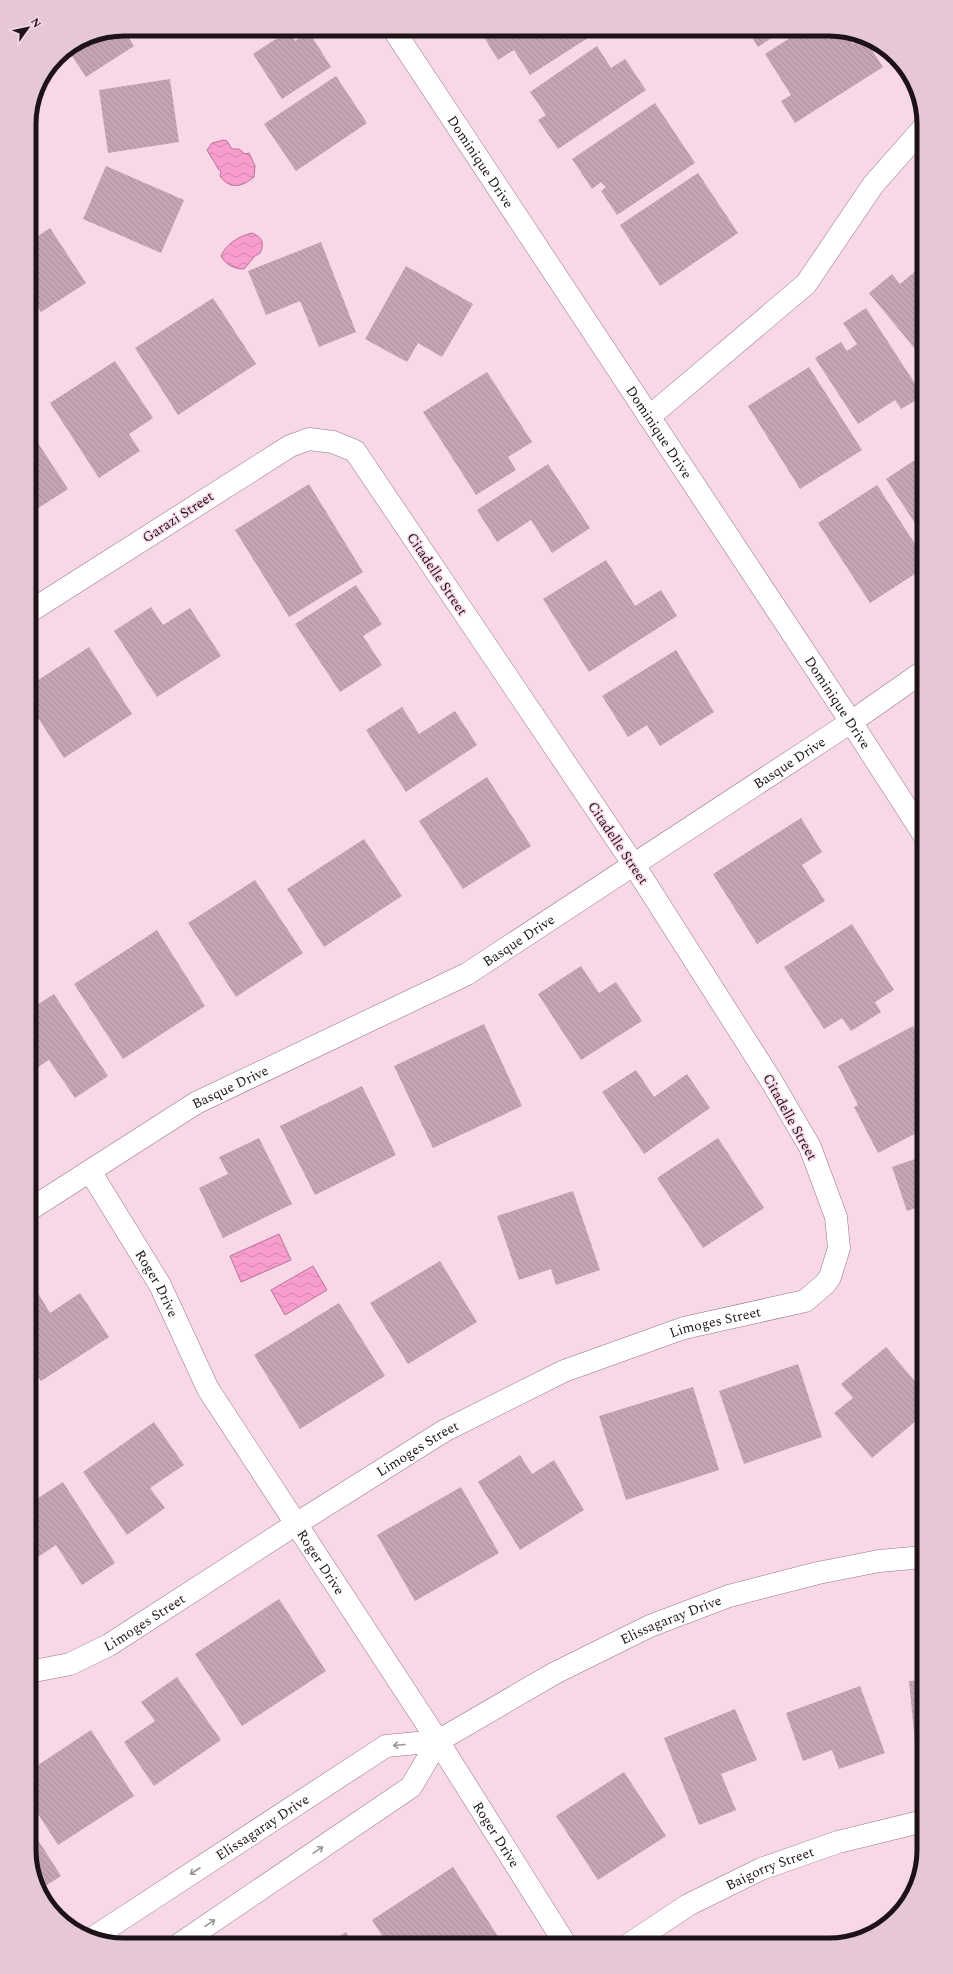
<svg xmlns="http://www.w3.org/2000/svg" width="953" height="1974" font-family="Spectral,serif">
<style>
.water{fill:url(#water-waves);stroke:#b67397}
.building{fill:url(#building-back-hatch)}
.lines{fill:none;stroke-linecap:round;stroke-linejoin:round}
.street-casing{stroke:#947685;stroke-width:23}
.street{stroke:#fff;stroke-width:22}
.oneway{stroke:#999497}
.labels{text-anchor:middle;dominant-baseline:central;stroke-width:3;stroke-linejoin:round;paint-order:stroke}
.street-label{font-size:14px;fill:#1d1217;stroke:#f8d7e7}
.rim{fill:none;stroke:#1d1217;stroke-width:5}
</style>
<defs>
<pattern id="water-waves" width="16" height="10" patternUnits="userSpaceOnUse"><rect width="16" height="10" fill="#f89dce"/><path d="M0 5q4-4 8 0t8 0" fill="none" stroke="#d486b0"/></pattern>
<pattern id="building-back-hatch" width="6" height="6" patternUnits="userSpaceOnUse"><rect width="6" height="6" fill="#c5a5b5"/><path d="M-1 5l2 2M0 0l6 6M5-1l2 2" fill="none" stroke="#a98d9b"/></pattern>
</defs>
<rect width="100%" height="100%" fill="#f8d7e7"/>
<path class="water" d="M 224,140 L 227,141 L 232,149 L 239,149 L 245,154 L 249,153 L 255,166 L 254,177 C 242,187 230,190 220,176 L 221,171 L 219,170 L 207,150 L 212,143 Z
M 252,233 C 262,237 265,243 260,253 L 255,256 L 244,269 C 234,269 226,265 221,256 C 226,244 239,236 252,233 Z
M 279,1234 L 291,1260 L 241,1282 L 230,1256 Z
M 313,1266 L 327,1290 L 285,1315 L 271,1290 Z"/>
<path class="building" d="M 123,29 L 134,46 L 86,77 L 68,50 L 88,36 Z
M 210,29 L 227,29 L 215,37 Z
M 479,29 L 602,29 L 530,75 L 514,50 L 498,60 Z
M 747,29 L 785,29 L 758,47 Z
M 804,29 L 835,29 L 846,33 L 853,44 L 861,39 L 866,41 L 883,67 L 795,123 L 781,101 L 791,95 L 765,54 Z
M 288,31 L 295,41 L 309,32 L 331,67 L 282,99 L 253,54 Z
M 597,46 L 611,68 L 625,59 L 646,90 L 558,149 L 538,120 L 546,115 L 530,92 Z
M 336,76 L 367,123 L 296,171 L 264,124 Z
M 170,79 L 179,142 L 108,153 L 99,90 Z
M 655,103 L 695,163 L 617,215 L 601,191 L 606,187 L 601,182 L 592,189 L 572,159 Z
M 106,166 L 184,200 L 161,253 L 83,219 Z
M 698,173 L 738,233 L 660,286 L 620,225 Z
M 50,228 L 86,283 L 41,312 L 29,294 L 29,242 Z
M 321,242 L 356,332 L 319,347 L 300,301 L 266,315 L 248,271 Z
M 924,264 L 924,360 L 869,293 L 892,274 L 900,284 Z
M 406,266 L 473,304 L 442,357 L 418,343 L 407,362 L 365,339 Z
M 213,298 L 256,364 L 178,415 L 135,348 Z
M 866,308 L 923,396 L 901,409 L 895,400 L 858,424 L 815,358 L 841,342 L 847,351 L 857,344 L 843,323 Z
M 115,361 L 153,418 L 129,434 L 140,451 L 99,478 L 50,403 Z
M 809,367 L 862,450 L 800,489 L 748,406 Z
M 487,372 L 532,442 L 508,457 L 516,470 L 476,495 L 423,412 Z
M 29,429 L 68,489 L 29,514 Z
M 924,454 L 924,537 L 886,479 Z
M 548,464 L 590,528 L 552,553 L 531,520 L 497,542 L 477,510 Z
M 309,484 L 363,572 L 289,617 L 235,530 Z
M 877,485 L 924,558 L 924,568 L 870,603 L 818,523 Z
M 606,560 L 635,606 L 661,590 L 677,616 L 589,672 L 543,599 Z
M 356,585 L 382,624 L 363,636 L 382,665 L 340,692 L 295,624 Z
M 151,607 L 163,625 L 190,608 L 221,656 L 157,697 L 114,631 Z
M 89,647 L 132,714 L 64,758 L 29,704 L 29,686 Z
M 676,650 L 714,712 L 660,746 L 647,725 L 628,737 L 602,696 Z
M 402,707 L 419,734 L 455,711 L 477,745 L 406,792 L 366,730 Z
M 487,777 L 531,846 L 463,889 L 419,821 Z
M 801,818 L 822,852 L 802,865 L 825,901 L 757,944 L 713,874 Z
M 364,839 L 402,896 L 324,947 L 287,889 Z
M 255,880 L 303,953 L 236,997 L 188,923 Z
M 852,924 L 894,990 L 875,1002 L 881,1012 L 851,1031 L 842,1018 L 824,1029 L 784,967 Z
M 157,930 L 205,1006 L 123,1059 L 74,984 Z
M 581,966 L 599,993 L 616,982 L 642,1021 L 581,1060 L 538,994 Z
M 54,994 L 108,1076 L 75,1098 L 49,1060 L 29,1073 L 29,1010 Z
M 484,1024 L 522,1106 L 433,1148 L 394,1066 Z
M 913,1026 L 924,1047 L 924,1129 L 878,1153 L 854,1107 L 858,1105 L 838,1066 Z
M 636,1070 L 654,1097 L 687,1074 L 710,1108 L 644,1154 L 602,1092 Z
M 362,1086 L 396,1155 L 315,1195 L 280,1126 Z
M 259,1138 L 292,1204 L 223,1238 L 199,1188 L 228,1174 L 219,1157 Z
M 718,1138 L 764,1208 L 703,1248 L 657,1178 Z
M 924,1156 L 924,1205 L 907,1211 L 892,1167 Z
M 573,1191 L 600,1270 L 556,1285 L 551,1269 L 519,1280 L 497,1216 Z
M 440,1261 L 477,1322 L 408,1364 L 370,1303 Z
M 38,1293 L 50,1313 L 80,1293 L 109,1337 L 41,1381 L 29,1364 L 29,1299 Z
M 339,1303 L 385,1376 L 300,1429 L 254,1355 Z
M 886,1347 L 924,1392 L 924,1414 L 872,1458 L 834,1413 L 853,1398 L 841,1384 Z
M 798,1364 L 822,1437 L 744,1464 L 719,1391 Z
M 693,1387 L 719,1470 L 626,1500 L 599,1416 Z
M 154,1422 L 184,1465 L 150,1488 L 165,1508 L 127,1535 L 83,1472 Z
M 520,1455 L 532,1474 L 554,1460 L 584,1510 L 520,1550 L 478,1482 Z
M 63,1482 L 115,1563 L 82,1585 L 56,1545 L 29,1563 L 29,1504 Z
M 461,1487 L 499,1553 L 415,1601 L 377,1535 Z
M 279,1599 L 326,1671 L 242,1726 L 195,1654 Z
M 177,1677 L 221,1740 L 154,1786 L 124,1742 L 155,1721 L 141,1702 Z
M 924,1680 L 924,1752 L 916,1753 L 909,1681 Z
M 860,1686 L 885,1753 L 839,1769 L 832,1750 L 803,1761 L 786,1713 Z
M 735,1709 L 757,1760 L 721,1774 L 736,1810 L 699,1825 L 664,1738 Z
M 91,1730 L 134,1796 L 58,1845 L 29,1800 L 29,1771 Z
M 624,1772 L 666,1836 L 598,1880 L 556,1816 Z
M 29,1826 L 61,1876 L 39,1890 L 36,1886 L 29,1850 Z
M 453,1867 L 503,1944 L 388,1945 L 372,1920 Z
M 346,1932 L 354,1945 L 326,1945 Z
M 747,1940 L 750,1945 L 738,1945 Z"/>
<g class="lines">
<defs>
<g id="street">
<path id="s1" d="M 393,29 L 851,722 L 924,835"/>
<path d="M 649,417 L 806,284 L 873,185 L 924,127"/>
<path id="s2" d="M 90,1171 L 160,1285 L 208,1389 L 438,1741 L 566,1945"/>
<path id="s3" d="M 29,1210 L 196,1103 L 467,974 L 851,722 L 924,671"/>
<path id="s4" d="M 29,1672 L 70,1664 L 109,1645 L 296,1524 L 444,1431 L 564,1371 L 684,1328 L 805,1301 L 825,1284 L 830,1277 L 839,1248 L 836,1217 L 810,1147 L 772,1082 L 634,865 L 355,451 L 333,442 L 309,439 L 290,446 L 29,612"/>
<path id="s5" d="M 94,1937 L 386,1746 L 438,1741 L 555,1673 L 650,1626 L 729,1596 L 818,1573 L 879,1561 L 924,1557"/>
<path d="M 178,1945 L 411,1787 L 438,1741"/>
<path id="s6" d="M 628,1945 L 688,1905 L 761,1869 L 838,1842 L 924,1821"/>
</g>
</defs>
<use href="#street" class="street-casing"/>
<use href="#street" class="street"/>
</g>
<defs><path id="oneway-shaft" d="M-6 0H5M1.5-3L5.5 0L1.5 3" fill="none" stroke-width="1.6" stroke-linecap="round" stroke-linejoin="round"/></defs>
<g class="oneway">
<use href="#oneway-shaft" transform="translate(399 1745) rotate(175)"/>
<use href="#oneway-shaft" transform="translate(318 1850) rotate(-34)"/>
<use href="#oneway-shaft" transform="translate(195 1871) rotate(147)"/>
<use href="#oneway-shaft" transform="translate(210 1923) rotate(-34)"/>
</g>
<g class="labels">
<g class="street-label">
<text stroke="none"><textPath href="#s1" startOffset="159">Dominique Drive</textPath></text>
<text stroke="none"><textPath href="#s1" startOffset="483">Dominique Drive</textPath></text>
<text transform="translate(178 517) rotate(-33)">Garazi Street</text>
<text transform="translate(437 574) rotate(56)">Citadelle Street</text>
<text stroke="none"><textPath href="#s1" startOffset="807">Dominique Drive</textPath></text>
<text stroke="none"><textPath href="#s3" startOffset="884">Basque Drive</textPath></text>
<text transform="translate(618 843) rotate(56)">Citadelle Street</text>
<text stroke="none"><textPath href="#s3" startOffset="560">Basque Drive</textPath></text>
<text stroke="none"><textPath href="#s3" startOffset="236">Basque Drive</textPath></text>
<text transform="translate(790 1117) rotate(61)">Citadelle Street</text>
<text stroke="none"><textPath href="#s2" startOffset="131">Roger Drive</textPath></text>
<text stroke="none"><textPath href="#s4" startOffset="776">Limoges Street</textPath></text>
<text stroke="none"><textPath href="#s4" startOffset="451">Limoges Street</textPath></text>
<text stroke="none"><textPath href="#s2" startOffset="455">Roger Drive</textPath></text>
<text stroke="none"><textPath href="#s5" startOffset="664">Elissagaray Drive</textPath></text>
<text stroke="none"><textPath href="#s4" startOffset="127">Limoges Street</textPath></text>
<text stroke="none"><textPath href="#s5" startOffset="201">Elissagaray Drive</textPath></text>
<text stroke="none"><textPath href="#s2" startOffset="779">Roger Drive</textPath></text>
<text stroke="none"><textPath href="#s6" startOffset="162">Baigorry Street</textPath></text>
</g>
</g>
<path d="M0 0H953V1974H0ZM124 36H829A88 88 0 0 1 917 124V1850A88 88 0 0 1 829 1938H124A88 88 0 0 1 36 1850V124A88 88 0 0 1 124 36Z" fill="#e6c7d6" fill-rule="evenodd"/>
<path class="rim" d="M124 36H829A88 88 0 0 1 917 124V1850A88 88 0 0 1 829 1938H124A88 88 0 0 1 36 1850V124A88 88 0 0 1 124 36Z"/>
<g transform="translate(28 28) rotate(57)" stroke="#f8d7e7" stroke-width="3" paint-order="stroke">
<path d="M0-3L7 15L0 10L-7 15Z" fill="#1d1217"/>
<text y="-6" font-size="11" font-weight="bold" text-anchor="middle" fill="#1d1217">N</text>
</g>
</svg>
